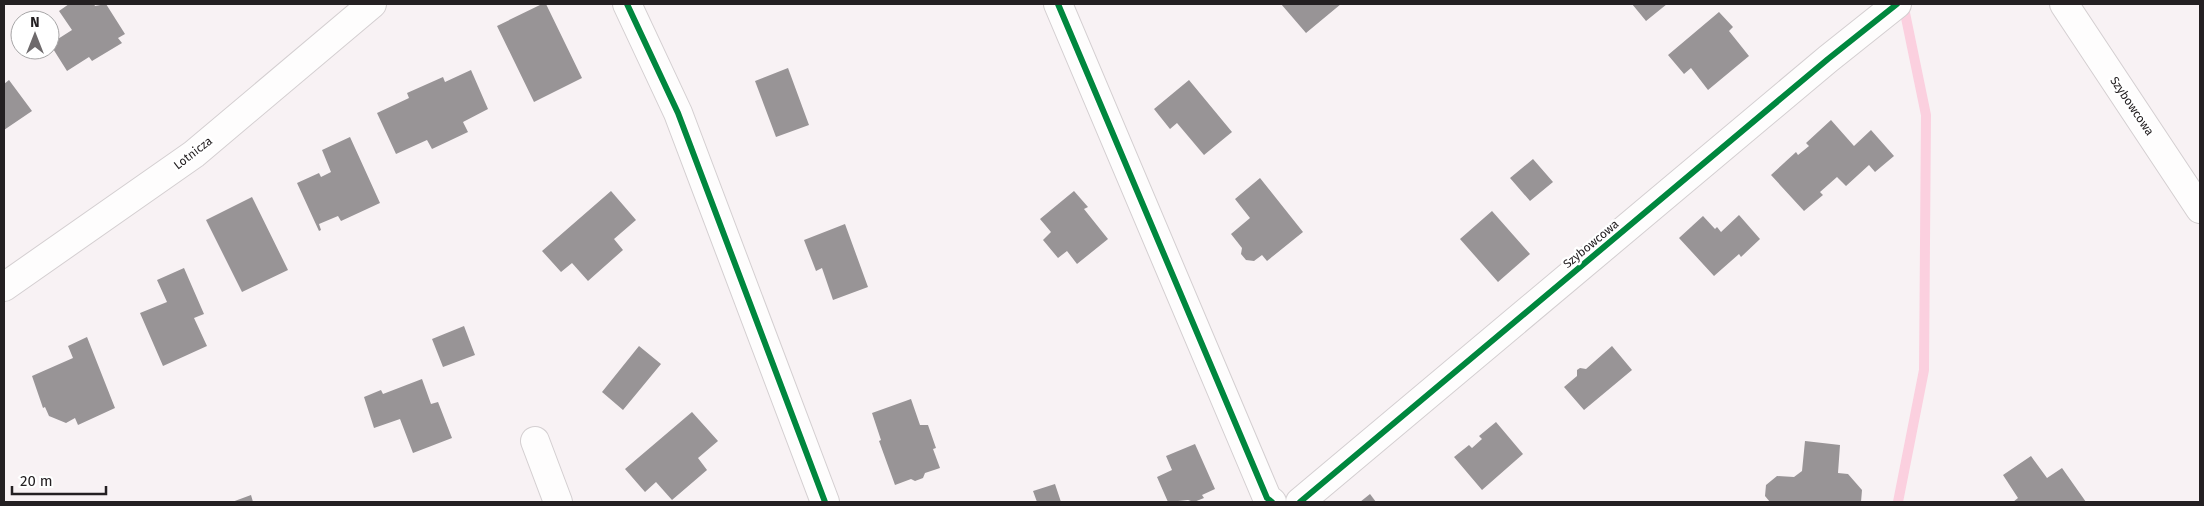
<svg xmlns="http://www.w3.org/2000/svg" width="2204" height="506" font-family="'Fira Sans',sans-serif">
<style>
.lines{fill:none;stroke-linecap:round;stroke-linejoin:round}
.stream{stroke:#fbd0df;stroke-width:10}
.building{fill:#989496}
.minor-casing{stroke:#d4cfd1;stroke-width:30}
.minor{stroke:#fefdfd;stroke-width:28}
.cycleway-casing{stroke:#fff;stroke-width:9}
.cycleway{stroke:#00873e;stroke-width:6}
.labels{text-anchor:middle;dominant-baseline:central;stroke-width:5;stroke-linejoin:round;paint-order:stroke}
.street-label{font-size:12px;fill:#242022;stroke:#fff}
</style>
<rect width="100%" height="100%" fill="#f8f2f4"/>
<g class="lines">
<path class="stream" d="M 1898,502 L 1924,370 L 1926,115 L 1905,13"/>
</g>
<path class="building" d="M 69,4 L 94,4 L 95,6 L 106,4 L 125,34 L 118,38 L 122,43 L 92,61 L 89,57 L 67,71 L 50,44 L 72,30 L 59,11 Z
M 542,4 L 546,4 L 582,78 L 534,102 L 497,26 Z
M 1281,4 L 1341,4 L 1306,33 Z
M 1632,4 L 1667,4 L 1646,21 Z
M 1719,12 L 1733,27 L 1729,31 L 1749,56 L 1708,90 L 1691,68 L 1684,74 L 1668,55 Z
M 788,68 L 809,125 L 776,137 L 755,81 Z
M 471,70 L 488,109 L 463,122 L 468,132 L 432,149 L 427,140 L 396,154 L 377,113 L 409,98 L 407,93 L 443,77 L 445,82 Z
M 9,80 L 32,111 L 4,130 L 4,84 Z
M 1189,80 L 1232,132 L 1204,155 L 1177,123 L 1170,129 L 1154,109 Z
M 1831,120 L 1854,146 L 1871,130 L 1894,156 L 1875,172 L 1869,165 L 1846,186 L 1837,177 L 1820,192 L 1823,195 L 1804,211 L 1771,175 L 1796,152 L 1798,155 L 1809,146 L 1806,143 Z
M 350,137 L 380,203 L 341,221 L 338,216 L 319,224 L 321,230 L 319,231 L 297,183 L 319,173 L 321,177 L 331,172 L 322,150 Z
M 1533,159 L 1553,182 L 1530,201 L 1510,178 Z
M 1260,178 L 1303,232 L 1267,261 L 1262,255 L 1254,261 L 1246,260 L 1241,254 L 1242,248 L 1231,234 L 1250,218 L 1235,199 Z
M 611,191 L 636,220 L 614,239 L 623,250 L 588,281 L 572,263 L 561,272 L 542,251 Z
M 1074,191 L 1088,207 L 1084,209 L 1108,239 L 1077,264 L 1067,251 L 1058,258 L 1043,240 L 1051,232 L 1040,219 Z
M 252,197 L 288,270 L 242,292 L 206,220 Z
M 1492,211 L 1530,254 L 1498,282 L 1460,239 Z
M 1739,215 L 1760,239 L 1741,257 L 1739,254 L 1714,276 L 1679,238 L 1703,216 L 1715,229 L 1717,227 L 1721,232 Z
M 845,224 L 868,287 L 833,300 L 822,268 L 816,271 L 804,240 Z
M 184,268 L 204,314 L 194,318 L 207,346 L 163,366 L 140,313 L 167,302 L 157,280 Z
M 464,326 L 475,355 L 443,367 L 432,339 Z
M 87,337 L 115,408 L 78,425 L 75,418 L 66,423 L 49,416 L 45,407 L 43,408 L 32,376 L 73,358 L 68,346 Z
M 639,346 L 661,364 L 623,410 L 602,392 Z
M 1612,346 L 1632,370 L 1584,410 L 1564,387 L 1577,376 L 1577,370 L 1580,368 L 1586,369 Z
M 422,379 L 431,404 L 438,402 L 452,438 L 413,453 L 400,419 L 374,428 L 364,397 L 381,390 L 383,394 Z
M 911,399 L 920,425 L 928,425 L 936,448 L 933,449 L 940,468 L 925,473 L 923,478 L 915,481 L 911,479 L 895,485 L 879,441 L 881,440 L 872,413 Z
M 692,412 L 718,441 L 698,458 L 707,470 L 672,500 L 656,482 L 645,492 L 625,469 Z
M 1496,422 L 1523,454 L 1482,490 L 1454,457 L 1469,445 L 1472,448 L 1482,439 L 1479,436 Z
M 1805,441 L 1840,445 L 1838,473 L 1848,474 L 1862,490 L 1861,502 L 1770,502 L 1765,496 L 1766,485 L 1777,476 L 1794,477 L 1802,471 Z
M 1195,444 L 1215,489 L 1202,495 L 1204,498 L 1194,502 L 1188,500 L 1168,502 L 1157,477 L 1172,470 L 1166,456 Z
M 2031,456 L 2047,478 L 2062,468 L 2086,502 L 2013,502 L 2018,498 L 2003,475 Z
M 1055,484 L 1061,502 L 1037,502 L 1033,491 Z
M 1370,494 L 1376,502 L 1360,502 Z
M 251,495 L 253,502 L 232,502 Z"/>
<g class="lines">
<defs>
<path id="minor" d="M 627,4 L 678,113 L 825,502
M 1058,4 L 1267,498 L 1272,502
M 2064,4 L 2200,209
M 4,287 L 194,154 L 372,4
M 535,441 L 558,502
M 1300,502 L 1828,59 L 1897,4"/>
</defs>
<use href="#minor" class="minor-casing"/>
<use href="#minor" class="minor"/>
<defs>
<path id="cycleway" d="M 627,4 L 678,113 L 825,502
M 1058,4 L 1267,498 L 1272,502
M 1300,502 L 1828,59 L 1897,4"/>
</defs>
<use href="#cycleway" class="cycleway-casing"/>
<use href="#cycleway" class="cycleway"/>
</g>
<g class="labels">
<g class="street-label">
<text transform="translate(2132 106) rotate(56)">Szybowcowa</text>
<text transform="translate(193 153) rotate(-38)">Lotnicza</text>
<text transform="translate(1591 244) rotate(-40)">Szybowcowa</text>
</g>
</g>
<rect width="2204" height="506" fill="none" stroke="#242022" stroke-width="10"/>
<g transform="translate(35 35)"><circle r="24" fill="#ffffff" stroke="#a7a6a7"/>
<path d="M0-4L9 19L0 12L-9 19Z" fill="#6e6a6c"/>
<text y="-8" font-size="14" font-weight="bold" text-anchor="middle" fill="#242022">N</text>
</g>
<path d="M12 486v8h94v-8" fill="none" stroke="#242022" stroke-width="2.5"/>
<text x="20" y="486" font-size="15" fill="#242022" stroke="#ffffff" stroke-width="4" paint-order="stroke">20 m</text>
</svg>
